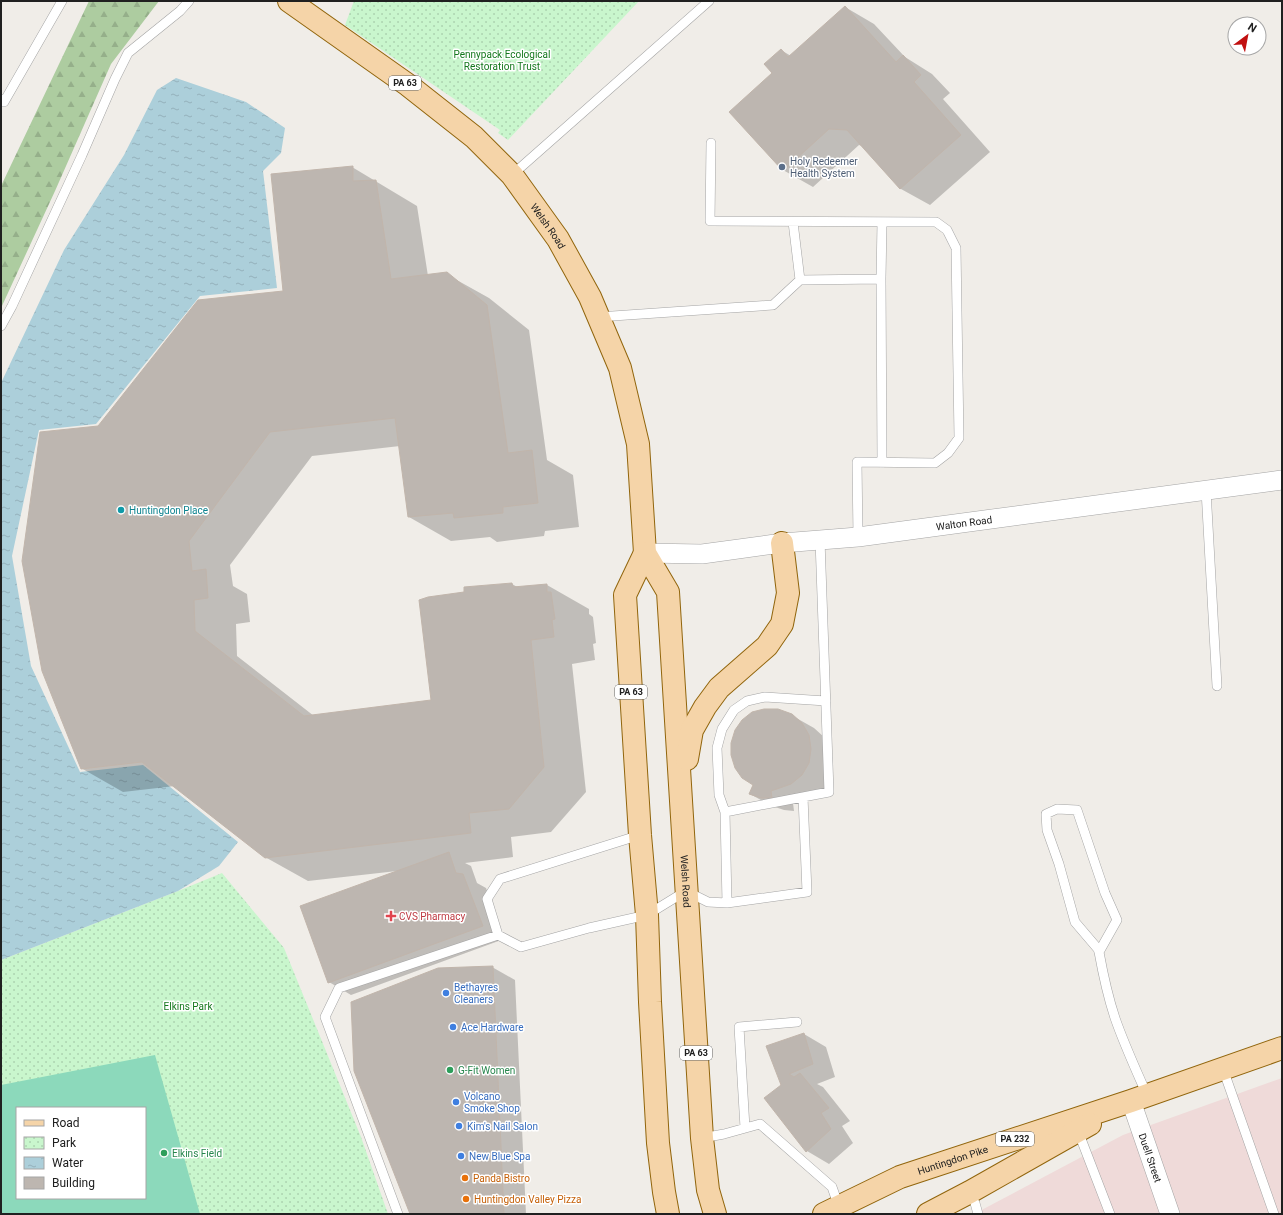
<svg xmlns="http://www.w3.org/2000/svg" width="1283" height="1215" font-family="Roboto,sans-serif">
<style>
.commercial{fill:#efdad9}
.forest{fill:url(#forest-firs)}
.park{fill:url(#park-dots);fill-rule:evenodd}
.pitch{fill:#8cd9bb;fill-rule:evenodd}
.water{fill:url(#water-ripples)}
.shadow{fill:#0003}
.building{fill:#bdb6b0;stroke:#c1b5ab}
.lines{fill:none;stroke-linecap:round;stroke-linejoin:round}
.service-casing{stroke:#a4a4a4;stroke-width:10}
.minor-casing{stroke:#a4a4a4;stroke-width:20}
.primary-casing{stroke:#91650c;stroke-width:24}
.service{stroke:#fff;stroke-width:9}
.minor{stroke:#fff;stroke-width:19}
.primary{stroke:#f5d4a8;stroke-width:22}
.service-dot{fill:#5c6f8a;stroke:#fff;stroke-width:1.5}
.culture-dot{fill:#0f9aa8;stroke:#fff;stroke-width:1.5}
.health-dot{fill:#e0444e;stroke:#fff;stroke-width:1.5}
.shop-dot{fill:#3f7fe0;stroke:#fff;stroke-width:1.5}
.leisure-dot{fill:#2e9e5b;stroke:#fff;stroke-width:1.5}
.food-dot{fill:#e8710a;stroke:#fff;stroke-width:1.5}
.labels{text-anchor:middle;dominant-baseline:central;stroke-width:3;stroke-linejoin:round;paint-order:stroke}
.shield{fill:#fff;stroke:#636363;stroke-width:1}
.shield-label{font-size:9px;font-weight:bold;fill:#202020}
.park-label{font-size:10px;fill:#14781d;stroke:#fff}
.service-label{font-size:10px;fill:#4e5e75;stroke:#fff;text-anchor:start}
.street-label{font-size:10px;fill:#202020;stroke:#fff}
.culture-label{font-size:10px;fill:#0d838f;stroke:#fff;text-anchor:start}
.health-label{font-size:10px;fill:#be3a42;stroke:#fff;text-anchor:start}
.shop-label{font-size:10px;fill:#366cbe;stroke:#fff;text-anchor:start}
.leisure-label{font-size:10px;fill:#27864d;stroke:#fff;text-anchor:start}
.food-label{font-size:10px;fill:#c56008;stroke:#fff;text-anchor:start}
</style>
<defs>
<pattern id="forest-firs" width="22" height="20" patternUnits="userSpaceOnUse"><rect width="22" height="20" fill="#adcca0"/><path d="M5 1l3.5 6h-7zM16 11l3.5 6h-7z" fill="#95af8a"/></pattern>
<pattern id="park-dots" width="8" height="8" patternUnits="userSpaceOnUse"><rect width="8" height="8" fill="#c9f6cd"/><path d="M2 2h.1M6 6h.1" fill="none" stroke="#acd3b0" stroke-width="1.8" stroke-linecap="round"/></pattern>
<pattern id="water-ripples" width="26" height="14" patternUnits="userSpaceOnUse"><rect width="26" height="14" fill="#accfda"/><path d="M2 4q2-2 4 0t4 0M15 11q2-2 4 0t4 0" fill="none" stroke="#94b1bb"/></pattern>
</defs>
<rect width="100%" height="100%" fill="#f0ede8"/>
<path class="commercial" d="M 1282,1078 L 1282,1214 L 974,1214 L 1123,1135 Z"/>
<path class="forest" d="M 89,1 L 159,1 L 111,64 L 55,191 L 1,308 L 1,186 Z"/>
<path class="park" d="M 354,1 L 639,1 L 508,140 L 498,133 L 500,130 L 345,25 Z
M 222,873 L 284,948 L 361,1137 L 388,1214 L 1,1214 L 1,960 L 178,891 ZM 17,1108 L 145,1108 L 145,1198 L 17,1198 Z"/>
<path class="pitch" d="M 155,1055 L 200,1214 L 1,1214 L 1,1085 ZM 17,1108 L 145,1108 L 145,1198 L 17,1198 Z"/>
<path class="water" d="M 176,78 L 246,102 L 285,128 L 281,153 L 263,171 L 277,288 L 200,296 L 96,424 L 39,430 L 12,556 L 31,666 L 80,772 L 143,765 L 238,842 L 219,866 L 178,891 L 1,960 L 1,383 L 64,250 L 124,155 L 157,90 Z"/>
<path class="shadow" d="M 845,7 L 874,24 L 905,57 L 932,74 L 950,93 L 943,99 L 990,152 L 930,205 L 901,189 L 862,146 L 859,145 L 813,187 L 783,170 L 773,73 L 781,50 L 791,56 Z
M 352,167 L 417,206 L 428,276 L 446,274 L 489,298 L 529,330 L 547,460 L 573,475 L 579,527 L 545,531 L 544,536 L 497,542 L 490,537 L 451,541 L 409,517 L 400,446 L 312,456 L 230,565 L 233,586 L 247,594 L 250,622 L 236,624 L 237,656 L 314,716 L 432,701 L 465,593 L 512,584 L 519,588 L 547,585 L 589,609 L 589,614 L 593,617 L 596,643 L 593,644 L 595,660 L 572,664 L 586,792 L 551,832 L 511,837 L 513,857 L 465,863 L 471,866 L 477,883 L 486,888 L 504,939 L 351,995 L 329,982 L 397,871 L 308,881 L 265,857 L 175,786 L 123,792 L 81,768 L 99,427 L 284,292 Z
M 791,715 L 814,728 L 824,737 L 831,749 L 833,763 L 831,776 L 824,788 L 814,797 L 793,803 L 794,811 L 784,810 L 772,806 L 750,794 Z
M 492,967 L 515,980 L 526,1214 L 411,1214 Z
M 804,1034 L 826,1047 L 835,1077 L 817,1084 L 823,1087 L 850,1121 L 842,1126 L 853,1143 L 829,1164 L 807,1151 L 782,1086 Z"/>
<path class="building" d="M 845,6 L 896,62 L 903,55 L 921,75 L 914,82 L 961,135 L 900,189 L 847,130 L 829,129 L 783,171 L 729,112 L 772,73 L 764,64 L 781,49 L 788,57 Z
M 353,166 L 353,181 L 376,180 L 391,279 L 447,272 L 487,305 L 508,453 L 532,450 L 538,503 L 503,507 L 503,513 L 454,518 L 453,513 L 408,517 L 395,418 L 270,432 L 189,541 L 192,571 L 206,569 L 208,598 L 194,600 L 195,631 L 304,716 L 431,700 L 419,600 L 428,597 L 464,592 L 464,587 L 512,583 L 513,587 L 547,584 L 547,592 L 551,592 L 555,619 L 552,620 L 554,637 L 531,640 L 544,767 L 509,809 L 469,813 L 471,833 L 265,858 L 142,762 L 81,769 L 42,671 L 22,561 L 40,432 L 98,426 L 198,300 L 283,291 L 271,174 Z
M 764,709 L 778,709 L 792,714 L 802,723 L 809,735 L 811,749 L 809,763 L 802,775 L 791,784 L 771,791 L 772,798 L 761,798 L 749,794 L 753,785 L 742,778 L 735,768 L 731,755 L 731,743 L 735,730 L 742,720 L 752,712 Z
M 449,852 L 456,873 L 463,874 L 483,926 L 328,983 L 300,906 Z
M 493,966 L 504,1214 L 410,1214 L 354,1071 L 351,1002 L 438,968 Z
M 804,1033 L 813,1064 L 789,1074 L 794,1077 L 800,1073 L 829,1108 L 821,1113 L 831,1129 L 806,1152 L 764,1098 L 781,1085 L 766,1046 Z"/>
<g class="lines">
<defs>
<path id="service" d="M 1,99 L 4,102 L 62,1
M 711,143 L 710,221 L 936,222 L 947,230 L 956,248 L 959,438 L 948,453 L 935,463 L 857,462 L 858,537
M 512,175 L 709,1
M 882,222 L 881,279 L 882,463
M 800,280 L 881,279
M 598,317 L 773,305 L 800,280 L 793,222
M 1,326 L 12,306 L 82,155 L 115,79 L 128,53 L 180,11 L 189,1
M 1206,490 L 1217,686
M 725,812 L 829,792 L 820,540
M 727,903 L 725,812 L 719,795 L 717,748 L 722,729 L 734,710 L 747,701 L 765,697 L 826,701
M 498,935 L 487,899 L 500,879 L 640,835
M 1099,952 L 1117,920 L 1105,893 L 1077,810 L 1057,809 L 1046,814 L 1047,830 L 1059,864 L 1075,922 L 1098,949 L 1099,952 C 1103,974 1108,997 1115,1018 C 1124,1044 1136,1070 1147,1095
M 1223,1069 L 1274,1214
M 745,1128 L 739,1027 L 797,1022
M 1078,1131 L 1110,1214
M 702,1138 L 724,1134 L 760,1124 L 832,1187 L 839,1207
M 970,1192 L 975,1203 L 978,1214
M 398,1214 L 325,1017 L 339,988 L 498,935 L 521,947 L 589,928 L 647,915 L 686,891 L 708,902 L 727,903 L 807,892 L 803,797"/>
<g id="minor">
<path id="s1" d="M 645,553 L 702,554 L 782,543 L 858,537 L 1282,480"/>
<path id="s2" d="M 1131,1101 L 1170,1214"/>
</g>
<g id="primary">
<path id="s3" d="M 289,1 L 408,85 L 474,137 L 512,175 L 558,239 L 590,297 L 620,368 L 638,444 L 645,553 L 668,592 L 702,1138 L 708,1190 L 715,1214"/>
<path d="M 645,553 L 625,595 L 640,835 L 647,915 L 650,1002 L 658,1143 L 664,1192 L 668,1214"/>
<path d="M 687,759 L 692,730 L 705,707 L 719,688 L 767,646 L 782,624 L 788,593 L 782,543"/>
<path id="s4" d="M 824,1214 L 900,1177 L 1131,1101 L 1282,1048"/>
<path d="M 928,1214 L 970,1192 L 1090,1124"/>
</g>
</defs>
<use href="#service" class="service-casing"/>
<use href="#minor" class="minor-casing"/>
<use href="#primary" class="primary-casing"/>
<use href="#service" class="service"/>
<use href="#minor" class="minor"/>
<use href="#primary" class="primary"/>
</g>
<circle class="service-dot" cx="782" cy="167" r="4"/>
<circle class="culture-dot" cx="121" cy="510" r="4"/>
<path class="health-dot" d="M389 910h4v4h4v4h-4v4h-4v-4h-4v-4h4z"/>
<g class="shop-dot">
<circle cx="446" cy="993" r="4"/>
<circle cx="453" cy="1027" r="4"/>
<circle cx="456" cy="1102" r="4"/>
<circle cx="459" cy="1126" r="4"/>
<circle cx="461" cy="1156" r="4"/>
</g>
<g class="leisure-dot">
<circle cx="450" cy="1070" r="4"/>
<circle cx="164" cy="1153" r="4"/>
</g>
<g class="food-dot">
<circle cx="465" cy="1178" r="4"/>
<circle cx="466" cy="1199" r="4"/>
</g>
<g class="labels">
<g class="shield">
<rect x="389" y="76" width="32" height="14" rx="3"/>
<rect x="615" y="685" width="32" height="14" rx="3"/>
<rect x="680" y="1046" width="32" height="14" rx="3"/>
<rect x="996" y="1132" width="38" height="14" rx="3"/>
</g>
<g class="shield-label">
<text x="405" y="83">PA 63</text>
<text x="631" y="692">PA 63</text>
<text x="696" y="1053">PA 63</text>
<text x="1015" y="1139">PA 232</text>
</g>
<g class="park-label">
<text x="502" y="54">Pennypack Ecological<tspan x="502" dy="12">Restoration Trust</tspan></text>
<text x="188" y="1006">Elkins Park</text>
</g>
<g class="service-label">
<text x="790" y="161">Holy Redeemer<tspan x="790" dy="12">Health System</tspan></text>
</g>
<g class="street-label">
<text stroke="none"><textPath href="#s3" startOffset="346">Welsh Road</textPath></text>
<text stroke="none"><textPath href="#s1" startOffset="321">Walton Road</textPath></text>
<text stroke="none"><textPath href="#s3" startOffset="1028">Welsh Road</textPath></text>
<text stroke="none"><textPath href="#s2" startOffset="60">Duell Street</textPath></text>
<text stroke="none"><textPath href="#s4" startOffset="140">Huntingdon Pike</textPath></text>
</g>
<g class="culture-label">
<text x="129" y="510">Huntingdon Place</text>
</g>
<g class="health-label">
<text x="399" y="916">CVS Pharmacy</text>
</g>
<g class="shop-label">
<text x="454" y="987">Bethayres<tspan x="454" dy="12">Cleaners</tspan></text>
<text x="461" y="1027">Ace Hardware</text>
<text x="464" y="1096">Volcano<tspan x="464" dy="12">Smoke Shop</tspan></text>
<text x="467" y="1126">Kim's Nail Salon</text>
<text x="469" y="1156">New Blue Spa</text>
</g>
<g class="leisure-label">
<text x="458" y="1070">G-Fit Women</text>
<text x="172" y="1153">Elkins Field</text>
</g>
<g class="food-label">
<text x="473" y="1178">Panda Bistro</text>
<text x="474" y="1199">Huntingdon Valley Pizza</text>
</g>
</g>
<rect width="1283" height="1215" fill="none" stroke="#202020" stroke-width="4"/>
<rect x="16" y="1107" width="130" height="92" fill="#ffffff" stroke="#a6a6a6"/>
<rect x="24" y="1120" width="20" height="6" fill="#f5d4a8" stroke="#a6a6a6"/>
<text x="52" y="1127" font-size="12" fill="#202020">Road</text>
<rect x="24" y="1137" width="20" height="12" fill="url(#park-dots)" stroke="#a6a6a6"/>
<text x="52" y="1147" font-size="12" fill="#202020">Park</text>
<rect x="24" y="1157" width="20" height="12" fill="url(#water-ripples)" stroke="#a6a6a6"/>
<text x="52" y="1167" font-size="12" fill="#202020">Water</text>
<rect x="24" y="1177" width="20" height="12" fill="#bdb6b0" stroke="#a6a6a6"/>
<text x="52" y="1187" font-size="12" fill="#202020">Building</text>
<g transform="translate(1247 36) rotate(32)"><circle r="19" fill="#ffffff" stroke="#a6a6a6"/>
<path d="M0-3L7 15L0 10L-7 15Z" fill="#c11010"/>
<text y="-6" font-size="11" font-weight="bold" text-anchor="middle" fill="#202020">N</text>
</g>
</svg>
